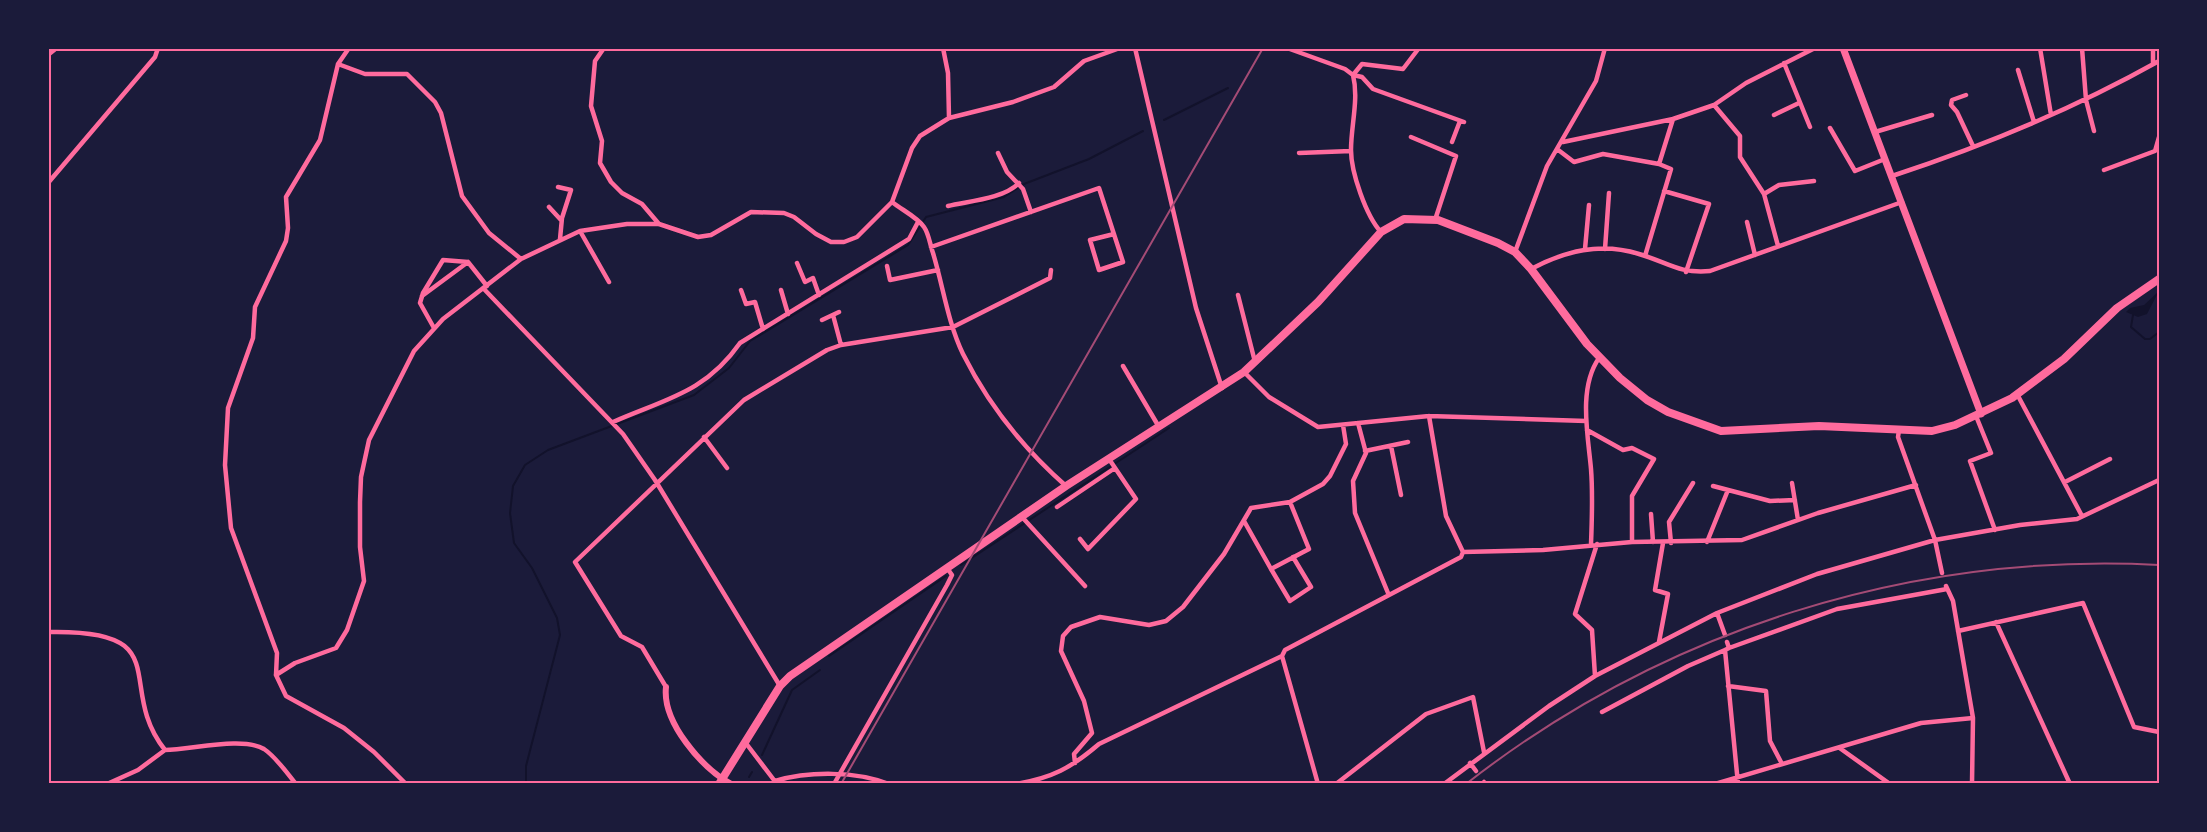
<svg xmlns="http://www.w3.org/2000/svg" width="2207" height="832" font-family="'Public Sans',sans-serif">
<style>
.water{fill:#12122b}
.lines{fill:none;stroke-linecap:round;stroke-linejoin:round}
.stream{stroke:#12122b;stroke-width:2}
.minor{stroke:#ff6b9d;stroke-width:4.5}
.tertiary{stroke:#ff6b9d;stroke-width:6}
.secondary{stroke:#ff6b9d;stroke-width:7}
.primary{stroke:#ff6b9d;stroke-width:8}
.motorway{stroke:#ff6b9d;stroke-width:9}
.rail{stroke:#a44b75;stroke-width:2}
.neatline{fill:none;stroke:#ff6b9d;stroke-width:2}
</style>
<rect width="100%" height="100%" fill="#1b1b3a"/>
<path class="water" d="M 2159,291 L 2147,314 L 2138,317 L 2126,312 L 2130,308 L 2144,305 Z"/>
<g class="lines">
<path class="stream" d="M 1164,120 L 1228,88
M 2133,315 L 2131,327 L 2145,339 L 2150,339 L 2159,332
M 961,565 L 1169,428
M 48,635 L 49,635
M 829,656 L 946,576
M 762,755 L 792,690 L 820,670
M 749,777 L 752,772
M 526,784 L 526,766 L 560,635 L 557,618 L 532,568 L 514,543 L 510,513 L 513,486 L 525,465 L 548,450 L 694,395 L 729,368 L 750,341 L 908,245 L 926,217 L 1004,197 L 1024,184 L 1089,159 L 1143,131"/>
<path class="minor" d="M 349,48 L 338,64 L 320,140 L 286,197 L 288,228 L 286,241 L 255,307 L 253,338 L 228,408 L 225,465 L 231,528 L 277,653 L 276,675 L 286,696 L 344,728 L 374,752 L 406,784
M 604,48 L 595,61 L 591,106 L 602,141 L 600,163 L 611,182 L 622,193 L 642,204 L 659,224
M 943,48 L 948,73 L 949,118
M 1135,48 L 1196,308 L 1222,388
M 1287,48 L 1345,69 L 1353,75 L 1362,77 L 1373,89 L 1464,122
M 2040,48 L 2051,115
M 2082,48 L 2086,100 L 2094,131
M 1784,63 L 1810,127
M 338,64 L 365,74 L 407,74 L 435,102 L 441,113 L 462,196 L 489,233 L 521,259
M 2153,64 L 2153,48
M 2018,70 L 2034,122
M 1353,75 C 1359,99 1351,125 1351,150 C 1351,172 1366,216 1381,232
M 1353,75 L 1362,64 L 1403,69 L 1419,48
M 1966,95 L 1952,100 L 1951,105 L 1957,112 L 1973,146
M 1714,105 L 1746,83 L 1815,48
M 1774,115 L 1799,103
M 1830,128 L 1855,171 L 1885,159
M 1875,132 L 1932,115
M 1411,137 L 1456,156 L 1435,220
M 1452,142 L 1460,121
M 1563,142 L 1673,119
M 1557,149 L 1574,162 L 1603,154 L 1659,164 L 1673,119 L 1714,105 L 1740,136 L 1740,157 L 1764,194 L 1778,246
M 998,153 L 1007,172 L 1023,189 L 1031,212
M 1299,153 L 1351,151
M 2104,170 L 2155,151 L 2159,137
M 1892,176 C 1984,146 2075,108 2159,61
M 48,183 L 155,57 L 158,48
M 558,187 L 571,190 L 562,218 L 560,239
M 1664,191 L 1709,204 L 1686,272
M 1764,194 L 1779,185 L 1814,181
M 892,202 C 902,210 917,217 924,227 C 929,234 930,245 933,253 C 943,286 948,323 963,354 C 988,404 1024,449 1066,486
M 948,206 C 969,201 1003,199 1019,183
M 549,207 L 561,220
M 1747,222 L 1755,255
M 580,231 L 609,282
M 931,247 L 1099,188 L 1123,262 L 1099,270 L 1090,240 L 1114,234
M 1585,249 L 1589,205
M 1605,249 L 1609,193
M 1515,252 L 1547,166 L 1596,81 L 1605,48
M 1645,256 L 1671,169 L 1659,164
M 797,263 L 805,282 L 813,278 L 819,295
M 887,266 L 890,280 L 938,270
M 1531,269 C 1565,251 1600,242 1639,254 C 1667,262 1679,274 1710,271 L 1902,202
M 483,288 L 623,434 L 655,480 L 780,686
M 741,290 L 746,304 L 755,302 L 763,329
M 781,290 L 788,314
M 1238,295 L 1255,362
M 422,296 L 468,262
M 833,315 L 841,345
M 822,320 L 839,312
M 434,328 L 420,303 L 423,293 L 443,260 L 468,262 L 487,286
M 1123,366 L 1159,427
M 1244,372 L 1269,397 L 1318,427 L 1429,416 L 1586,421
M 2017,394 L 2082,516
M 1429,416 L 1446,516 L 1463,552
M 1976,416 L 1991,453 L 1970,461 L 1995,530
M 613,422 C 665,399 705,393 740,343 L 909,239 L 918,222
M 1358,423 L 1366,453 L 1353,481 L 1355,513 L 1388,593
M 1587,430 L 1623,450 L 1632,448 L 1654,459 L 1632,496 L 1632,542
M 1899,430 L 1898,437 L 1935,540 L 1942,573
M 704,437 L 727,468
M 1391,446 L 1401,495
M 1365,451 L 1408,442
M 2065,482 L 2110,459
M 1792,483 L 1798,520
M 1713,486 L 1770,501 L 1795,500
M 1057,507 L 1115,468
M 1651,514 L 1653,542
M 1022,517 L 1085,586
M 1244,521 L 1271,569 L 1309,549 L 1290,502 L 1323,484 L 1330,476 L 1346,444 L 1343,425
M 1080,539 L 1088,549 L 1136,499 L 1109,459
M 1707,542 L 1728,490
M 1671,543 L 1669,522 L 1693,483
M 1591,544 C 1592,519 1593,494 1591,469 C 1588,435 1578,388 1599,358
M 1271,569 L 1290,601 L 1311,587 L 1293,557
M 1946,586 L 1953,601 L 1973,718 L 1972,784
M 1717,613 L 1725,635
M 1996,622 L 2070,784
M 1958,631 L 2083,603 L 2134,727 L 2159,732
M 48,632 C 180,629 114,686 165,750 C 191,750 242,736 264,749 C 276,757 287,773 296,784
M 1659,642 L 1668,594 L 1655,590 L 1663,543
M 1727,642 L 1729,648 L 1725,650 L 1738,784
M 1729,648 L 1837,609 L 1947,589
M 1282,656 L 1318,784
M 276,675 L 295,663 L 336,648 L 347,630 L 364,581 L 360,547 L 360,502 L 361,477 L 369,440 L 414,351 L 443,319 L 521,259 L 580,231 L 627,224 L 659,224 L 698,237 L 711,235 L 751,212 L 784,213 L 794,217 L 816,234 L 831,242 L 844,242 L 857,237 L 892,202 L 912,148 L 920,136 L 949,118 L 1013,102 L 1054,87 L 1084,61 L 1120,48
M 1595,676 L 1592,630 L 1575,614 L 1597,544
M 1728,686 L 1766,691 L 1770,741 L 1781,762
M 666,687 L 642,647 L 621,636 L 575,562 L 744,400 L 827,350 L 841,345 L 953,327 L 1050,278 L 1051,270
M 1602,712 L 1688,666 L 1725,650
M 745,742 L 777,784
M 1841,749 L 1890,784
M 1075,763 L 1074,754 L 1092,733 L 1084,701 L 1061,651 L 1063,636 L 1071,627 L 1100,617 L 1149,625 L 1166,621 L 1183,607 L 1224,554 L 1251,508 L 1290,502
M 1470,763 L 1476,771
M 775,781 C 809,771 856,771 889,784
M 1484,782 L 1486,784
M 107,784 L 138,770 L 165,750
M 834,784 L 947,585 L 952,575 L 947,568
M 1016,784 C 1052,778 1071,768 1099,744 L 1282,656 L 1285,650 L 1461,557 L 1463,552 L 1543,550 L 1632,542 L 1742,540 L 1818,513 L 1916,485
M 1336,784 L 1426,714 L 1473,697 L 1484,752
M 1444,784 L 1549,706 L 1595,676 L 1717,613 L 1817,574 L 1935,540 L 2020,525 L 2077,519 L 2159,480
M 1715,784 L 1921,723 L 1973,718"/>
<path class="tertiary" d="M 666,687 C 662,722 702,768 731,784"/>
<path class="secondary" d="M 1843,48 L 1981,414"/>
<path class="primary" d="M 719,784 L 780,686 L 790,676 L 1066,486 L 1244,372 L 1318,302 L 1381,232 L 1404,219 L 1438,220 L 1498,243 L 1515,252 L 1531,269 L 1587,344 L 1620,378 L 1647,400 L 1668,412 L 1721,431 L 1819,426 L 1932,431 L 1955,425 L 2012,398 L 2064,359 L 2117,308 L 2159,279"/>
<path class="motorway" d="M 48,52 L 53,48"/>
<path class="rail" d="M 841,784 L 1263,48
M 1466,784 C 1663,630 1910,552 2159,565"/>
</g>
<rect width="2207" height="832" fill="none" stroke="#1b1b3a" stroke-width="99"/>
<rect x="50" y="50" width="2108" height="732" class="neatline"/>
</svg>
